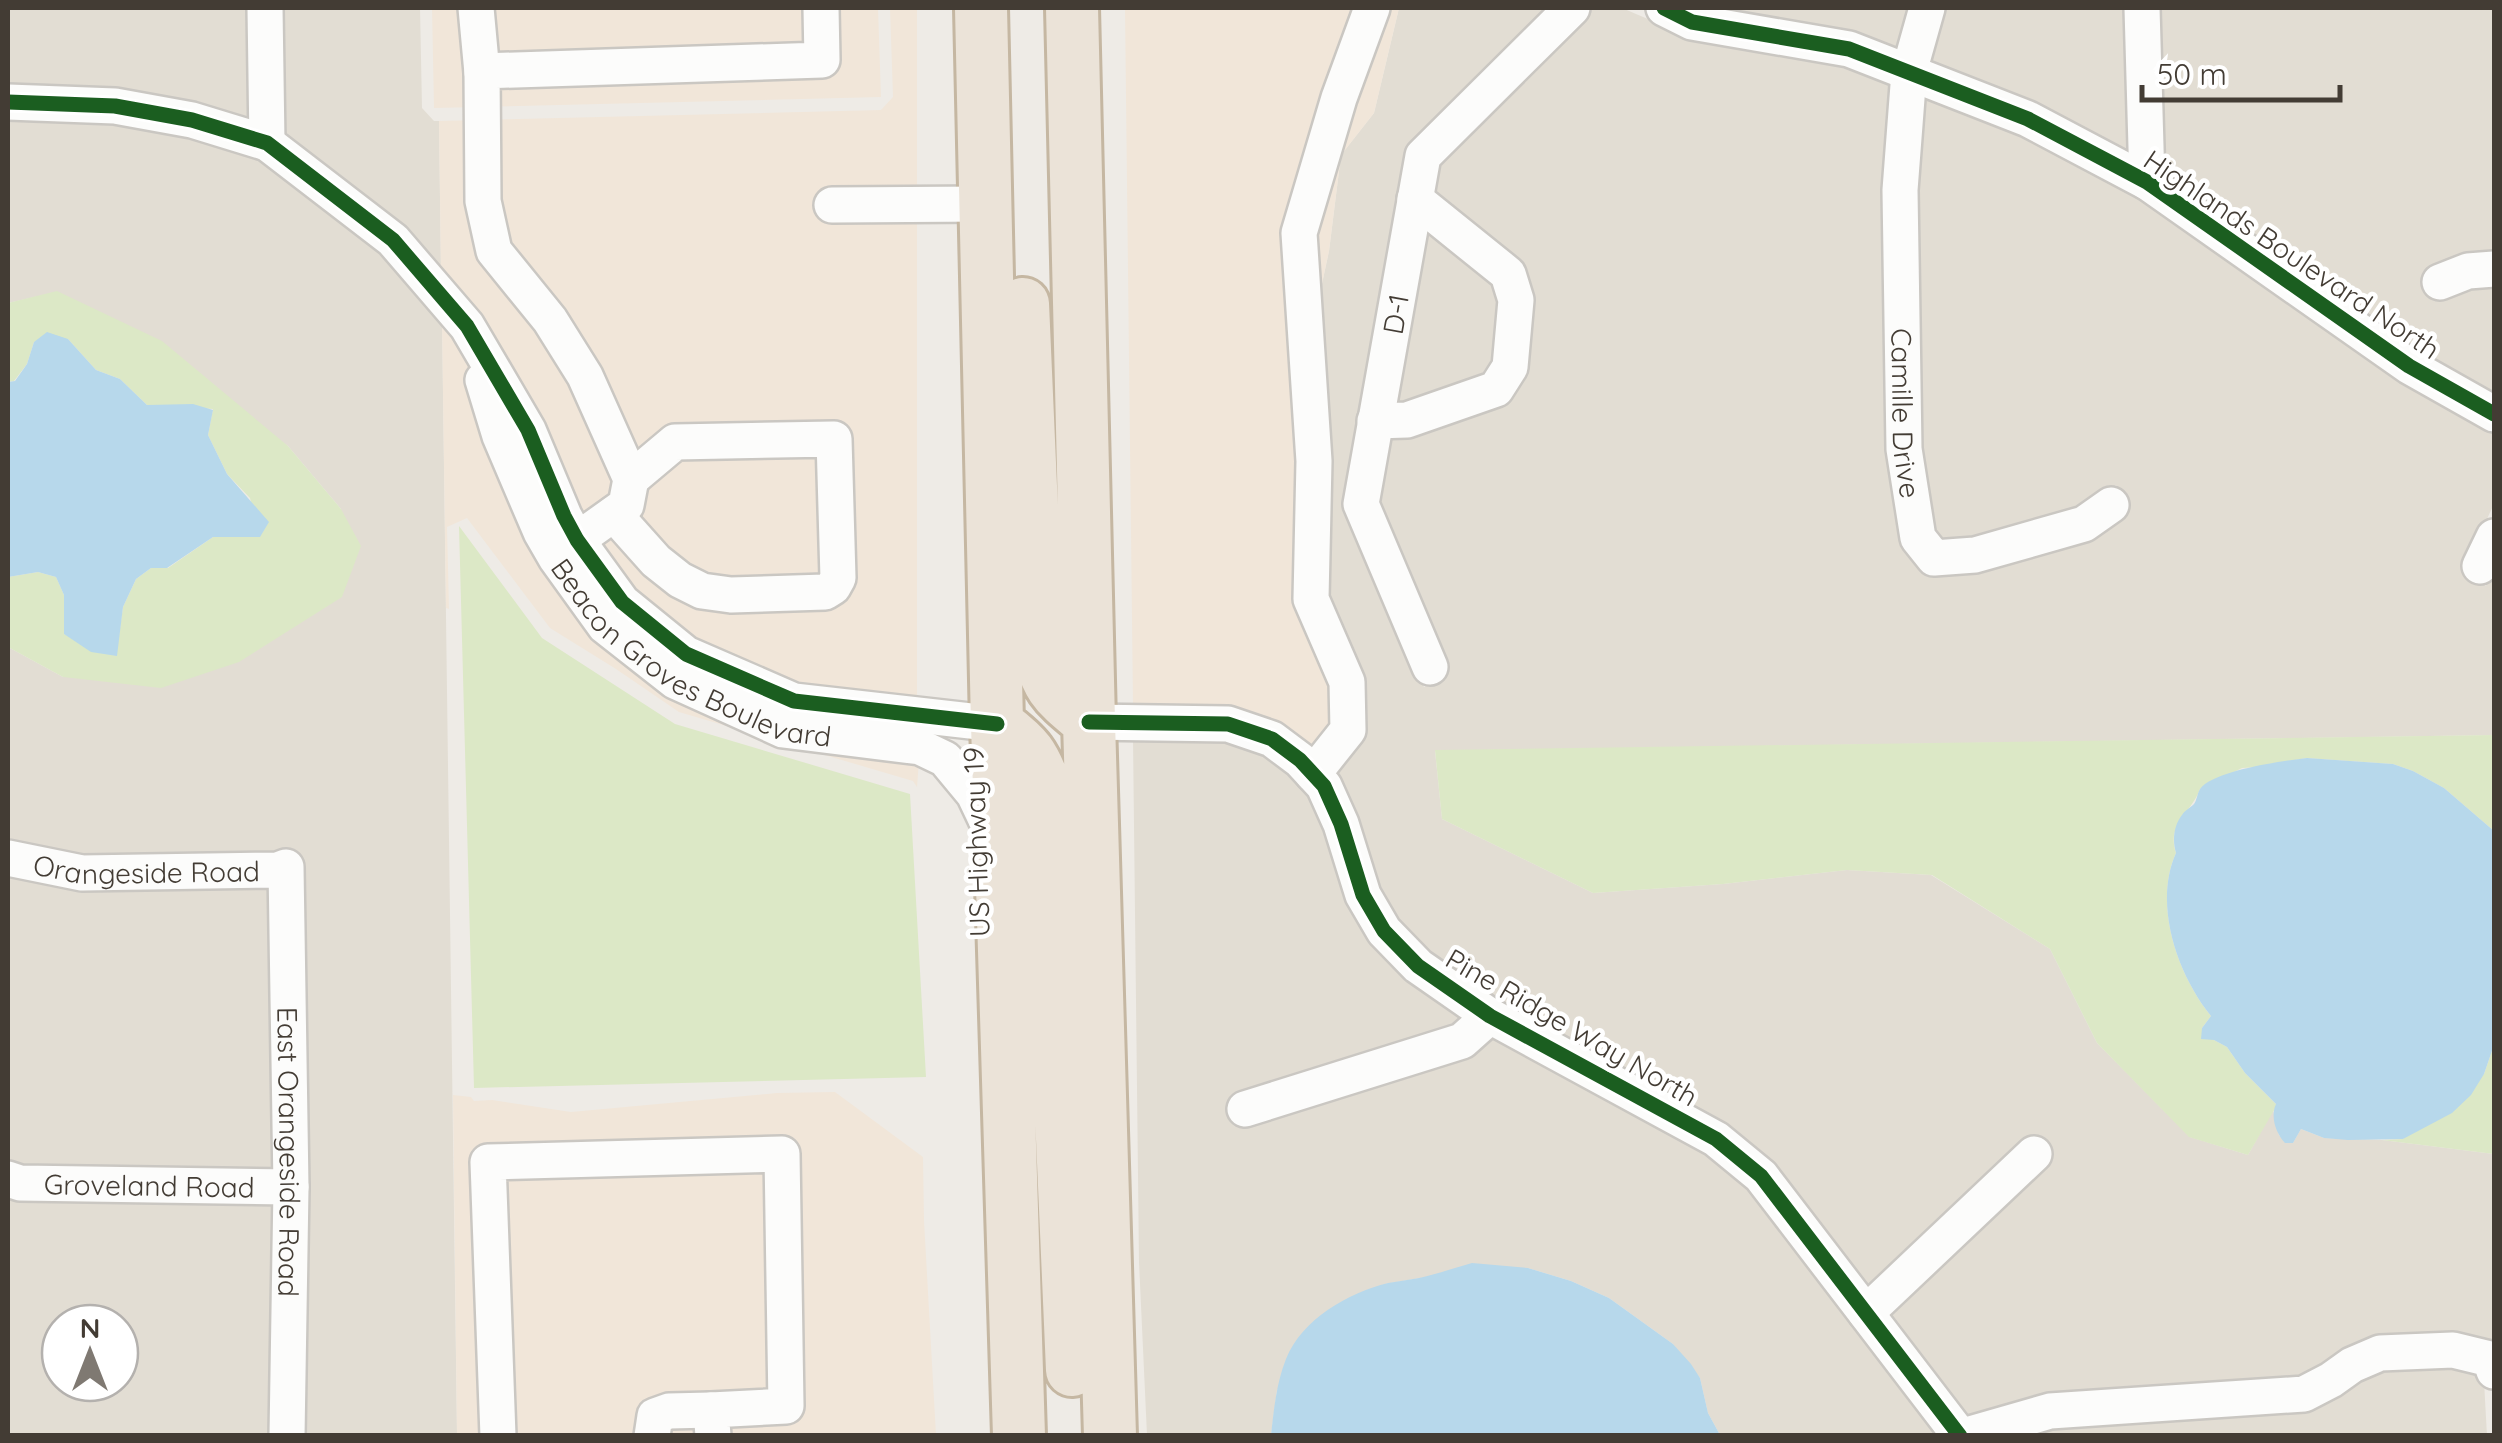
<svg xmlns="http://www.w3.org/2000/svg" width="2502" height="1443" font-family="Quicksand,sans-serif">
<style>
.residential{fill:#e2ddd3;fill-rule:evenodd}
.commercial{fill:#f1e6d9}
.green{fill:#dce8c6}
.water{fill:#b7d8eb}
.lines{fill:none;stroke-linecap:round;stroke-linejoin:round}
.minor-casing{stroke:#cac7c2;stroke-width:40}
.highway-casing{stroke:#c5b7a2;stroke-width:58}
.minor{stroke:#fcfcfb;stroke-width:35}
.highway{stroke:#ebe3d8;stroke-width:52}
.cycleway-casing{stroke:#fff;stroke-width:21}
.cycleway{stroke:#1b5e20;stroke-width:15}
.labels{text-anchor:middle;dominant-baseline:central;stroke-width:9;stroke-linejoin:round;paint-order:stroke}
.street-label{font-size:28px;fill:#433c34;stroke:#fff}
</style>
<rect width="100%" height="100%" fill="#eeebe6"/>
<path class="residential" d="M 8,8 L 252,8 L 253,123 L 8,87 Z
M 279,8 L 420,8 L 422,108 L 434,121 L 439,121 L 441,275 L 280,135 Z
M 1399,8 L 1551,8 L 1413,145 L 1409,153 L 1347,501 L 1348,511 L 1424,687 L 1448,674 L 1375,502 L 1435,165 L 1592,8 L 1622,8 L 1690,37 L 1846,64 L 1895,83 L 1886,190 L 1890,450 L 1904,541 L 1907,549 L 1924,569 L 1935,574 L 1979,569 L 2088,538 L 2130,510 L 2116,485 L 2079,510 L 1973,539 L 1940,543 L 1930,531 L 1918,448 L 1913,190 L 1921,93 L 2023,133 L 2134,192 L 2134,197 L 2143,197 L 2401,379 L 2494,431 L 2494,504 L 2462,572 L 2486,586 L 2494,568 L 2494,735 L 1435,751 L 1442,819 L 1593,893 L 1723,884 L 1847,870 L 1931,875 L 2050,949 L 2097,1043 L 2190,1137 L 2248,1155 L 2273,1110 L 2279,1135 L 2286,1143 L 2293,1143 L 2301,1129 L 2324,1138 L 2382,1140 L 2494,1154 L 2494,1340 L 2488,1343 L 2452,1335 L 2380,1337 L 2347,1350 L 2325,1367 L 2301,1379 L 2050,1396 L 1965,1419 L 1769,1163 L 1722,1125 L 1496,1002 L 1426,954 L 1395,921 L 1375,888 L 1353,818 L 1333,774 L 1365,729 L 1335,646 L 1310,563 L 1313,426 L 1313,326 L 1329,251 L 1341,155 L 1374,113 Z
M 1733,8 L 1913,8 L 1901,53 L 1731,14 Z
M 1941,8 L 2128,8 L 2133,157 L 1926,62 Z
M 2155,8 L 2494,8 L 2494,397 L 2415,353 L 2160,173 Z
M 8,117 L 114,121 L 189,135 L 253,155 L 254,159 L 262,159 L 384,252 L 442,319 L 457,1435 L 301,1435 L 299,852 L 296,852 L 294,849 L 272,853 L 272,855 L 84,858 L 8,842 L 8,647 L 63,677 L 341,509 L 288,446 L 57,292 L 8,303 Z
M 1133,738 L 1226,740 L 1266,753 L 1291,771 L 1313,795 L 1352,904 L 1709,1152 L 1751,1187 L 1942,1435 L 1720,1435 L 1708,1413 L 1700,1378 L 1673,1344 L 1609,1298 L 1571,1281 L 1528,1268 L 1420,1278 L 1385,1284 L 1277,1390 L 1271,1435 L 1147,1435 L 1139,1262 Z
M 8,874 L 273,885 L 277,1171 L 21,1168 L 8,1163 Z
M 8,1195 L 277,1202 L 274,1435 L 8,1436 ZM 60,1323 L 120,1323 L 120,1383 L 60,1383 Z
M 2452,1366 L 2480,1372 L 2484,1381 L 2487,1436 L 2019,1436 L 2052,1426 L 2358,1378 L 2383,1368 Z"/>
<path class="commercial" d="M 432,8 L 878,8 L 881,97 L 434,108 Z
M 890,8 L 917,8 L 917,712 L 791,701 L 622,602 L 441,275 L 439,121 L 881,110 L 893,97 Z
M 1125,8 L 1399,8 L 1374,113 L 1341,155 L 1329,251 L 1313,326 L 1310,563 L 1365,729 L 1323,765 L 1303,738 L 1133,706 Z
M 442,319 L 456,335 L 500,436 L 605,626 L 920,747 L 917,787 L 913,781 L 679,712 L 616,669 L 550,628 L 467,518 L 447,527 L 449,609 L 446,608 Z
M 835,1092 L 923,1157 L 924,1221 L 936,1435 L 457,1435 L 453,1095 L 471,1097 L 474,1101 L 492,1100 L 571,1112 L 777,1093 Z"/>
<path class="green" d="M 57,291 L 162,341 L 288,446 L 341,509 L 361,546 L 342,597 L 239,662 L 161,688 L 63,677 L 8,647 L 8,577 L 38,572 L 56,577 L 64,595 L 64,634 L 116,656 L 123,607 L 136,579 L 151,568 L 168,568 L 213,537 L 260,537 L 250,498 L 227,474 L 208,435 L 213,409 L 147,405 L 120,379 L 96,370 L 68,339 L 34,342 L 27,364 L 14,381 L 8,382 L 8,303 Z
M 459,526 L 542,638 L 675,724 L 910,794 L 926,1077 L 474,1088 Z
M 2494,735 L 2494,831 L 2444,788 L 2413,771 L 2393,764 L 2306,758 L 2259,767 L 2242,768 L 2200,789 C 2192,812 2166,824 2176,853 C 2153,904 2177,974 2211,1016 L 2202,1028 L 2214,1040 L 2227,1047 L 2245,1073 L 2277,1105 L 2248,1155 L 2189,1137 L 2097,1043 L 2050,949 L 1932,875 L 1847,870 L 1723,884 L 1593,893 L 1442,819 L 1435,750 Z
M 2494,1045 L 2494,1154 L 2382,1140 L 2403,1139 L 2484,1074 Z"/>
<path class="water" d="M 47,332 L 68,339 L 96,370 L 120,379 L 147,405 L 193,404 L 213,410 L 208,435 L 227,474 L 269,522 L 260,537 L 213,537 L 167,568 L 151,568 L 136,579 L 123,607 L 117,656 L 91,652 L 64,634 L 64,595 L 56,577 L 38,572 L 8,577 L 8,382 L 15,381 L 27,364 L 34,342 Z
M 2307,758 L 2393,764 L 2413,771 L 2444,788 L 2494,831 L 2494,1045 L 2484,1074 L 2471,1095 L 2452,1113 L 2403,1139 L 2348,1140 L 2324,1138 L 2301,1129 L 2293,1143 L 2285,1143 C 2276,1133 2270,1117 2276,1104 L 2245,1073 L 2227,1047 L 2214,1040 L 2201,1039 L 2202,1028 L 2211,1016 C 2177,974 2153,904 2176,853 C 2172,840 2174,825 2182,815 C 2185,810 2190,808 2194,804 C 2197,800 2197,794 2200,789 C 2214,770 2283,761 2307,758 Z
M 1472,1263 L 1528,1268 L 1571,1281 L 1609,1298 L 1673,1344 L 1691,1364 L 1700,1378 L 1708,1413 L 1720,1435 L 1271,1435 C 1274,1410 1276,1384 1286,1359 C 1302,1319 1348,1293 1388,1283 C 1399,1281 1409,1280 1419,1278 C 1437,1274 1454,1268 1472,1263 Z"/>
<g class="lines">
<defs>
<g id="minor">
<path d="M 265,8 L 267,143"/>
<path d="M 476,8 L 482,73"/>
<path d="M 1664,8 L 1692,22 L 1849,49 L 2028,119 L 2147,182 L 2409,366 L 2494,414"/>
<path id="s1" d="M 1927,8 L 1909,72 L 1900,190 L 1904,449 L 1918,538 L 1934,558 L 1975,555 L 2084,524 L 2111,505"/>
<path d="M 2142,8 L 2147,182"/>
<path d="M 8,102 L 115,106 L 192,120 L 267,143 L 393,240 L 467,326 L 528,430 L 564,516 L 577,540 L 622,602 L 686,654 L 794,701 L 997,724"/>
<path d="M 832,205 L 985,204"/>
<path d="M 2440,282 L 2468,271 L 2494,269"/>
<path id="s2" d="M 483,380 L 500,436 L 541,532 L 556,558 L 605,626 L 675,681 L 783,730 L 920,747 L 945,759 L 974,794 L 992,832"/>
<path d="M 1375,421 L 1407,420 L 1496,389 L 1510,367 L 1516,300 L 1508,274 L 1415,199"/>
<path d="M 614,514 L 656,561 L 680,580 L 702,591 L 731,595 L 825,592 L 833,587 L 838,578 L 834,439 L 675,442 L 631,479"/>
<path d="M 577,540 L 626,505 L 631,479 L 585,376 L 550,320 L 494,251 L 483,201 L 482,71 L 822,60 L 821,8"/>
<path d="M 2480,566 L 2494,537"/>
<path id="s3" d="M 1430,667 L 1361,504 L 1423,156 L 1572,8"/>
<path d="M 1089,722 L 1228,724 L 1272,739 L 1300,760 L 1324,786 L 1341,824 L 1363,895 L 1384,931 L 1418,966 L 1490,1016 L 1716,1139 L 1761,1176 L 1960,1436"/>
<path d="M 1313,774 L 1348,730 L 1347,682 L 1311,599 L 1314,461 L 1299,233 L 1339,98 L 1372,8"/>
<path id="s4" d="M 8,858 L 82,873 L 278,870 L 286,867 L 291,1187 L 287,1436"/>
<path d="M 1245,1109 L 1462,1041 L 1490,1016"/>
<path id="s5" d="M 8,1179 L 20,1183 L 291,1187"/>
<path d="M 1866,1313 L 2034,1154"/>
<path d="M 498,1436 L 488,1162 L 782,1154 L 786,1406 L 711,1410 L 713,1436"/>
<path d="M 652,1436 L 655,1416 L 669,1411 L 711,1410"/>
<path d="M 1963,1436 L 2050,1411 L 2304,1394 L 2331,1380 L 2352,1365 L 2380,1353 L 2453,1350 L 2490,1359 L 2494,1371"/>
</g>
<path id="highway" d="M 981,8 L 997,724 L 1019,1436
M 1072,8 L 1089,722 L 1110,1436
M 1023,304 L 1038,646 C 1046,689 1057,695 1089,722
M 997,724 C 1028,747 1034,755 1047,791 L 1072,1370"/>
</defs>
<use href="#minor" class="minor-casing"/>
<use href="#highway" class="highway-casing"/>
<use href="#minor" class="minor"/>
<use href="#highway" class="highway"/>
<defs>
<path id="cycleway" d="M 1664,8 L 1692,22 L 1849,49 L 2028,119 L 2147,182 L 2409,366 L 2494,414
M 8,102 L 115,106 L 192,120 L 267,143 L 393,240 L 467,326 L 528,430 L 564,516 L 577,540 L 622,602 L 686,654 L 794,701 L 997,724
M 1089,722 L 1228,724 L 1272,739 L 1300,760 L 1324,786 L 1341,824 L 1363,895 L 1384,931 L 1418,966 L 1490,1016 L 1716,1139 L 1761,1176 L 1960,1436"/>
</defs>
<use href="#cycleway" class="cycleway-casing"/>
<use href="#cycleway" class="cycleway"/>
</g>
<g class="labels">
<g class="street-label">
<text transform="translate(2292 254) rotate(34)">Highlands Boulevard North</text>
<text stroke="none"><textPath href="#s3" startOffset="370">D-1</textPath></text>
<text stroke="none"><textPath href="#s1" startOffset="408">Camille Drive</textPath></text>
<text stroke="none"><textPath href="#s2" startOffset="365">Beacon Groves Boulevard</textPath></text>
<text transform="translate(976 842) rotate(-92)">US Highway 19</text>
<text stroke="none"><textPath href="#s4" startOffset="140">Orangeside Road</textPath></text>
<text transform="translate(1572 1027) rotate(30)">Pine Ridge Way North</text>
<text stroke="none"><textPath href="#s4" startOffset="565">East Orangeside Road</textPath></text>
<text stroke="none"><textPath href="#s5" startOffset="142">Groveland Road</textPath></text>
</g>
</g>
<rect width="2502" height="1443" fill="none" stroke="#433c34" stroke-width="20"/>
<g transform="translate(90 1353)"><circle r="48" fill="#ffffff" stroke="#b4b1ae" stroke-width="2.5"/>
<path d="M0-8L18 38L0 25L-18 38Z" fill="#7f7972"/>
<text y="-15" font-size="28" font-weight="bold" text-anchor="middle" fill="#433c34">N</text>
</g>
<path d="M2142 85v15h198v-15" fill="none" stroke="#433c34" stroke-width="5"/>
<text x="2157" y="85" font-size="30" fill="#433c34" stroke="#ffffff" stroke-width="8" paint-order="stroke">50 m</text>
</svg>
